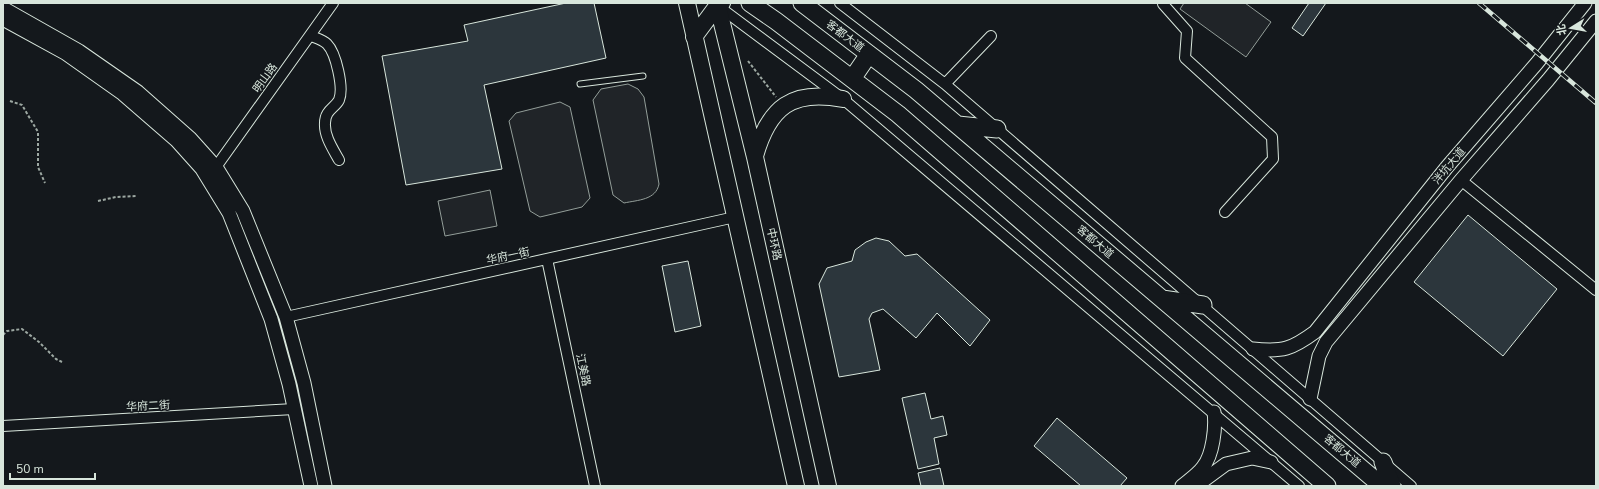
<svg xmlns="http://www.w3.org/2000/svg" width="1599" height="489" font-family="'Nunito Sans','Noto Sans SC',sans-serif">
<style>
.green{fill:#202428;stroke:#939e99}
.building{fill:#2c363c;stroke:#d8e6dc}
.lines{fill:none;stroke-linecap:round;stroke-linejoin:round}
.service-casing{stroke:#d8e6dc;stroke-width:7}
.minor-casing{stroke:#d8e6dc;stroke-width:12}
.tertiary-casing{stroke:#d8e6dc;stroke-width:15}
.primary-casing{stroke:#d8e6dc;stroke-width:18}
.trunk-casing{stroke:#d8e6dc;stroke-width:19}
.path{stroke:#9da8a2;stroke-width:2;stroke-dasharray:3 2;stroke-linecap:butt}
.service{stroke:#14181c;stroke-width:5}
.minor{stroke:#14181c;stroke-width:10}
.tertiary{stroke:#14181c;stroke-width:13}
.primary{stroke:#14181c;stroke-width:16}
.trunk{stroke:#14181c;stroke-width:17}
.rail-casing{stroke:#d8e6dc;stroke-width:4.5}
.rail{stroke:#14181c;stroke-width:3;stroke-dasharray:9;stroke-linecap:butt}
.labels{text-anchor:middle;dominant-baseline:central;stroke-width:3;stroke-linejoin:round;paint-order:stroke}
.street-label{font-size:11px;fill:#d8e6dc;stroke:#14181c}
</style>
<rect width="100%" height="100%" fill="#14181c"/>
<path class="green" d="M 1184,3 L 1245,3 L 1271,22 L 1246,57 L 1180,9 Z
M 628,84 L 638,89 L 644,97 L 659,184 C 656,200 638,200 624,203 L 613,195 L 593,100 L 601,89 Z
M 560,102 L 570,107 L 590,198 L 582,207 L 540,217 L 530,211 L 509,121 L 516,113 Z
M 490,190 L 497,226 L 445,236 L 438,201 Z"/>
<path class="building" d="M 566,3 L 594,3 L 606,58 L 484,85 L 502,169 L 406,185 L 382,56 L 468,41 L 464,25 Z
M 1309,3 L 1326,3 L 1303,36 L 1292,28 Z
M 1468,215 L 1557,289 L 1503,356 L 1414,282 Z
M 876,238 L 889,241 L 905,256 L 917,254 L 990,320 L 970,346 L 937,313 L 916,338 L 883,309 L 872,313 L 869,319 L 880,370 L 839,377 L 819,284 L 827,268 L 852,261 L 855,250 L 866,242 Z
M 688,261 L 701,326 L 675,332 L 662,266 Z
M 925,393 L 931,419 L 943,416 L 947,435 L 934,438 L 939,464 L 918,469 L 902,398 Z
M 1057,418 L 1127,478 L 1120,486 L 1081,486 L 1034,446 Z
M 940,468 L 944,486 L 921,486 L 918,473 Z"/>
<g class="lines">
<defs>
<path id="service" d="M 580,84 L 643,76"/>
<path id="minor" d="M 840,3 L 945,84 L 1411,486
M 1163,3 L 1163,4 L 1187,31 L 1185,58 L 1272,137 L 1273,159 L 1225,212
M 718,6 L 843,99 L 1299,486
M 311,36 C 316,38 323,40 327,44 C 336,53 344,88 339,100 C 335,108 325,110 325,123 C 324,136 333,149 339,160
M 945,84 L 991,36
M 216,167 L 333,3
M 1461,180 L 1596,290
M 547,259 L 595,486
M 286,317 L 735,217
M 3,426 L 294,409"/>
<path id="tertiary" d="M 3,8 L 79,51 L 138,92 L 190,138 L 216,167 L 243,211 L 286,317 L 304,383 L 325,486
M 3,19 L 65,53 L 123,94 L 176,140 L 202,169 L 229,213 L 271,319 L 289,384 L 311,486
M 1253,349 C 1283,352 1292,349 1315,332 L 1447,167 L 1537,63 L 1585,3
M 1310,399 L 1319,356 L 1326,342 L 1461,180 L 1548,80 L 1596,21
M 1182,486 C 1189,480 1198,474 1203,467 C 1213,455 1216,427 1214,412
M 1196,486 L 1226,464 L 1252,458 L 1271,462"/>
<path id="primary" d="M 687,3 L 796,486
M 717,3 L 755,157 L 828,486
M 694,37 L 717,6 L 722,3
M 755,156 C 769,107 792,89 843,99"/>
<path id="trunk" d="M 750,3 L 776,21 L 898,114 L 1327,486
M 802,3 L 916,90 L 1382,486
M 852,79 L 869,54
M 958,125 L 997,129
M 1162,299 L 1203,305
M 1383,462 L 1392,486"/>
</defs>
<use href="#service" class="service-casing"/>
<use href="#minor" class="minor-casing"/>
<use href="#tertiary" class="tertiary-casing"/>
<use href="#primary" class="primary-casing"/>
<use href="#trunk" class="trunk-casing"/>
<path class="path" d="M 748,61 L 776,97
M 10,101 L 22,105 L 38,132 L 38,167 L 45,183
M 98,201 L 116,197 L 136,196
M 3,335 L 7,331 L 22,329 L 39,342 L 56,359 L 62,362"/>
<use href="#service" class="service"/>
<use href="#minor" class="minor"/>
<use href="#tertiary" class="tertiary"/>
<use href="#primary" class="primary"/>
<use href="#trunk" class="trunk"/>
<defs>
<path id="rail" d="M 1479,3 L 1596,103"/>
</defs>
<use href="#rail" class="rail-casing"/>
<use href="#rail" class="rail"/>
</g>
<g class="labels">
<g class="street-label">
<text transform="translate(845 36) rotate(37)">客都大道</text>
<text transform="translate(265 78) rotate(-54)">明山路</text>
<text transform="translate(1449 166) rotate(-50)">泮坑大道</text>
<text transform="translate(1095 242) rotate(40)">客都大道</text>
<text transform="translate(774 244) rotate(77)">中环路</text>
<text transform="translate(508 256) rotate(-12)">华府一街</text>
<text transform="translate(583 370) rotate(78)">江美路</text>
<text transform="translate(148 406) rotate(-3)">华府二街</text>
<text transform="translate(1342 451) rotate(40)">客都大道</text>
</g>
</g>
<rect width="1599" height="489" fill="none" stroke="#d8e6dc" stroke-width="8"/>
<g transform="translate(1571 28) rotate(259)" stroke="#14181c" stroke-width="3" paint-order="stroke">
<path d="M0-3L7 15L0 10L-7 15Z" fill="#d8e6dc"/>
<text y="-6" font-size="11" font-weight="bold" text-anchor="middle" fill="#d8e6dc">北</text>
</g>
<path d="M10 473v6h85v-6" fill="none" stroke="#d8e6dc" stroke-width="2"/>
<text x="16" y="473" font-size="12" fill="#d8e6dc" stroke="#14181c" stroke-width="3" paint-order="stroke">50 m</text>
</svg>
